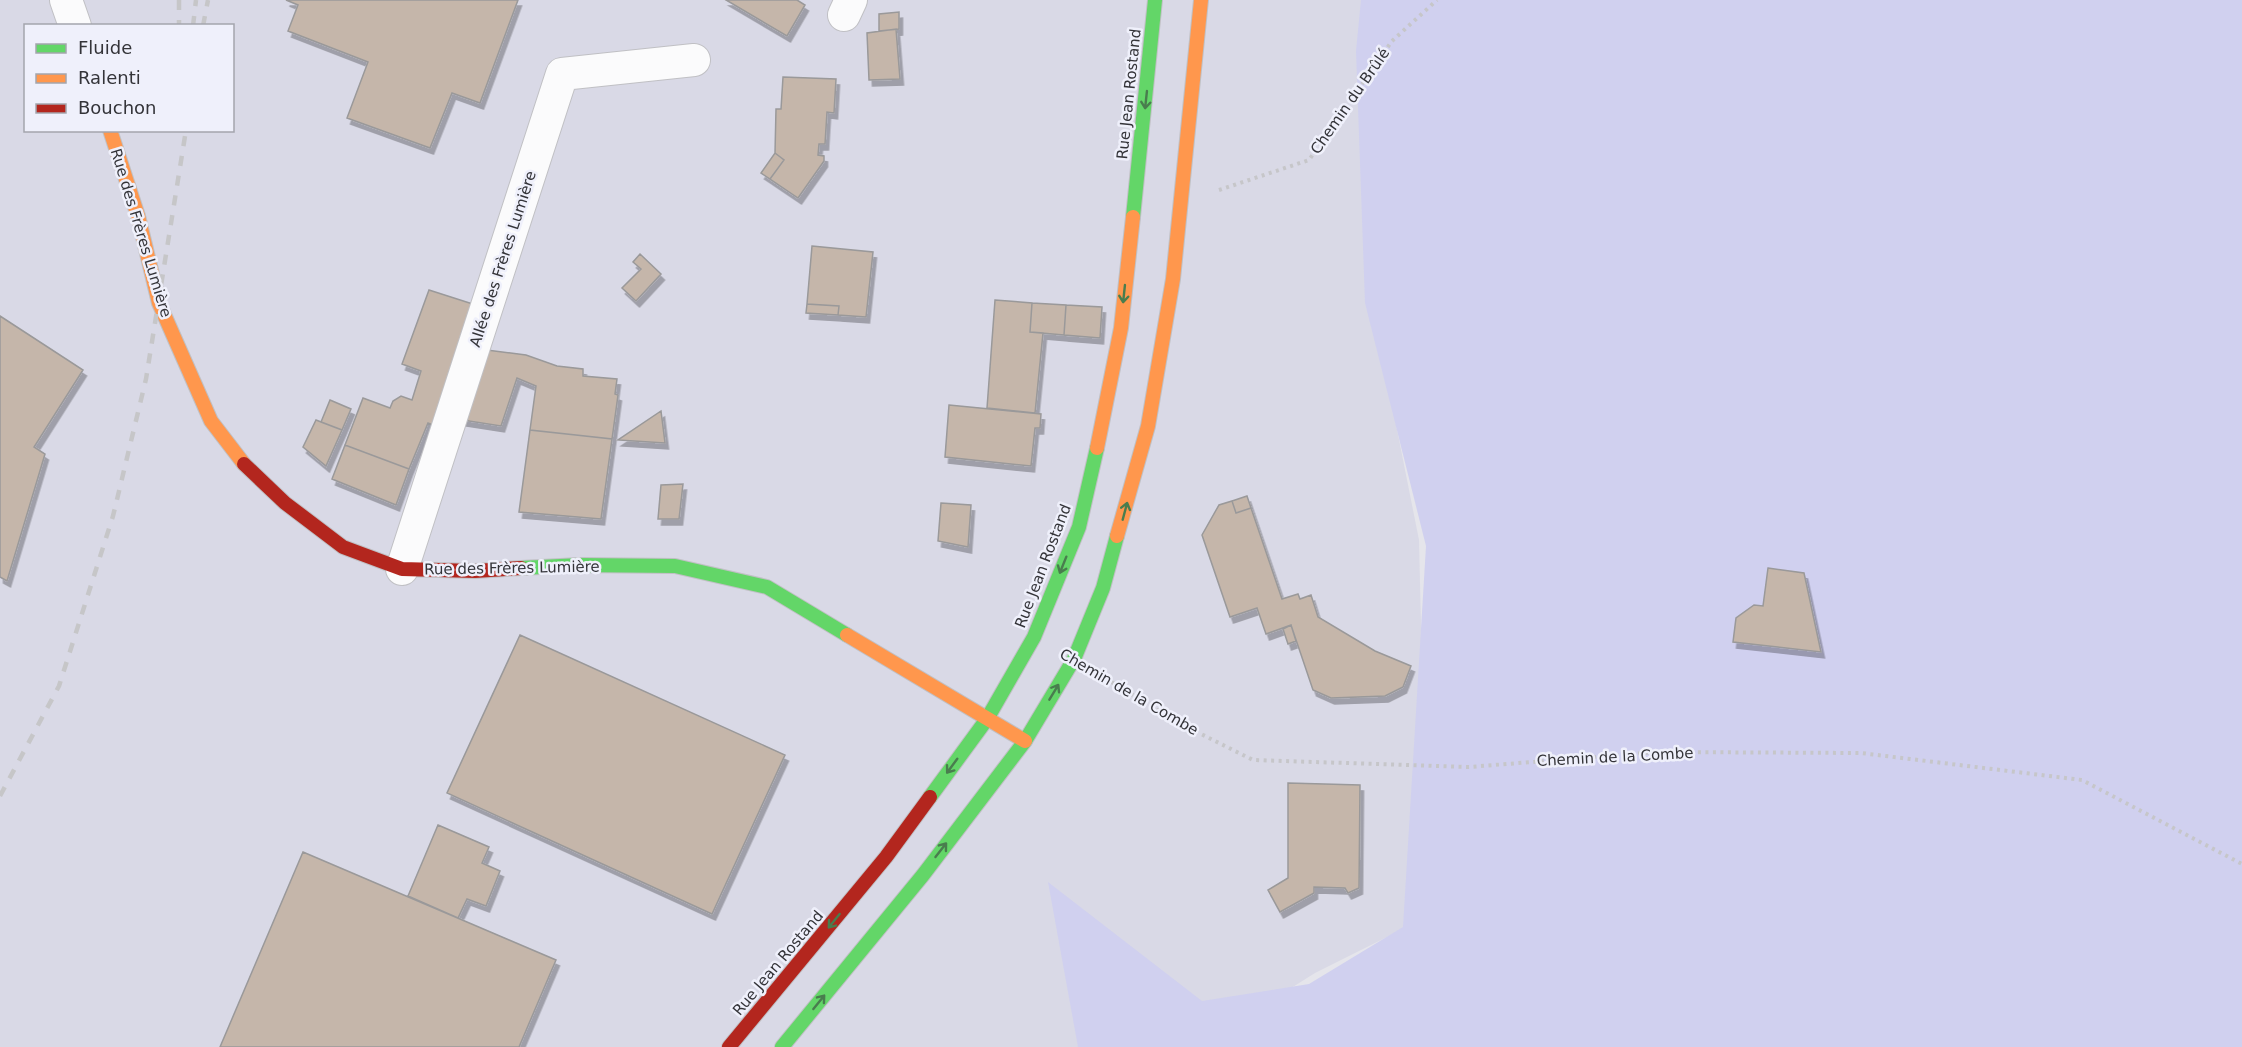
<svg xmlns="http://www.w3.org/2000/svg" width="2242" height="1047" font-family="'DejaVu Sans',sans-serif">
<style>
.built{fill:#d9d9e6;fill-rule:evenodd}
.green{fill:#d0d0ef}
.building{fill:#c5b6aa;stroke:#9a999a;stroke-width:1.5;filter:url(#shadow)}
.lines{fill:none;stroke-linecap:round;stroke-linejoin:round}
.street-casing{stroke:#c0c0c4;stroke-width:34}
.fast-casing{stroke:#c0c0c4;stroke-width:16}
.slow-casing{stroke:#c0c0c4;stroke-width:16}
.jam-casing{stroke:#c0c0c4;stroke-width:16}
.path{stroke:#c6c6c9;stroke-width:4;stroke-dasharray:3 4.5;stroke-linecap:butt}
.street{stroke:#fbfbfc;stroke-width:32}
.fast{stroke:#63d668;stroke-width:14}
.slow{stroke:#ff974d;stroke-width:14}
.jam{stroke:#b3261e;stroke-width:14}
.rail{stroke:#c6c6c8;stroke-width:4.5;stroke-dasharray:10 10;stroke-linecap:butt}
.oneway{stroke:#497d4e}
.labels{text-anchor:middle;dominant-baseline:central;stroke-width:5;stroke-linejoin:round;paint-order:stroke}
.street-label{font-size:15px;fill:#343439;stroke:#eff0fb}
</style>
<defs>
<filter id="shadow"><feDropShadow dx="3.5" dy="6" stdDeviation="0" flood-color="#0004"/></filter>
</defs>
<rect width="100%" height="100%" fill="#e5e5eb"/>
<path class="built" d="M 0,0 L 1368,0 L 1370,294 L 1419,540 L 1423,712 L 1409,926 L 1315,973 L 1197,1047 L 0,1047 ZM 26,26 L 232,26 L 232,130 L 26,130 Z"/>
<path class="green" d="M 1361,0 L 2242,0 L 2242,1047 L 1078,1047 L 1048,882 L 1202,1001 L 1309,984 L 1403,927 L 1426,546 L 1365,303 L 1356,51 Z"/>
<path class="building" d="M 286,0 L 518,0 L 480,103 L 452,93 L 430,148 L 347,118 L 368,62 L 288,31 L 298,5 Z
M 726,0 L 797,0 L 805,5 L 787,36 Z
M 899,12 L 899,29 L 879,31 L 879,14 Z
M 896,29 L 900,79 L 869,80 L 867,33 Z
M 783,77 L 836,79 L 834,113 L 827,112 L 825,144 L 819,144 L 818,155 L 824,156 L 824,161 L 798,198 L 770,179 L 784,160 L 775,153 L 776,109 L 781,109 Z
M 775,153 L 784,160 L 770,179 L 761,173 Z
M 812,246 L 873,252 L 866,317 L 838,315 L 839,306 L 807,304 Z
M 640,254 L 661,274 L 636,301 L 622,288 L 641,269 L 633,262 Z
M 429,290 L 479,306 L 440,428 L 428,423 L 409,469 L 345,445 L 363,398 L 390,408 L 393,401 L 401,396 L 412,400 L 421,371 L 402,364 Z
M 995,300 L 1032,303 L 1030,332 L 1043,333 L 1035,413 L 987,408 Z
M 1032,303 L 1066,305 L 1064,335 L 1030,332 Z
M 807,304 L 839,306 L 838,315 L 806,313 Z
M 1066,305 L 1102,307 L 1100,338 L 1064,335 Z
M 0,316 L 83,370 L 34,447 L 45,454 L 7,581 L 0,577 Z
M 479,349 L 526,355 L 557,366 L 583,369 L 583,376 L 617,379 L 615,394 L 618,395 L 612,439 L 530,430 L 536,386 L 517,378 L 501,426 L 456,419 Z
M 330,400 L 351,409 L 342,430 L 321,422 Z
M 949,405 L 1041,414 L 1040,428 L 1035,428 L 1031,466 L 945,457 Z
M 661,411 L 665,443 L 618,440 Z
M 316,420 L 342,430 L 326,466 L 303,447 Z
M 530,430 L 612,439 L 601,519 L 519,512 Z
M 345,445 L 409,469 L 396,505 L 332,479 Z
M 683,484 L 679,519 L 658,519 L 661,485 Z
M 1247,496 L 1251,508 L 1236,513 L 1232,501 Z
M 1232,501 L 1236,513 L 1251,508 L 1282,599 L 1298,594 L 1300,599 L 1311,595 L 1318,617 L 1375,651 L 1411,666 L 1403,687 L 1385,696 L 1331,698 L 1313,690 L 1291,625 L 1266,634 L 1257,608 L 1230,617 L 1202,535 L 1219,505 Z
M 941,503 L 971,505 L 968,547 L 938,541 Z
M 1768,568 L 1804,573 L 1821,652 L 1733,642 L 1736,618 L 1754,605 L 1763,606 Z
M 1291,625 L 1296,641 L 1288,644 L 1283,629 Z
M 520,635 L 785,755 L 712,914 L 447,793 Z
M 1288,783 L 1360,785 L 1359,888 L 1348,893 L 1345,888 L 1314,887 L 1314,893 L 1280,912 L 1268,890 L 1288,878 Z
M 438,825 L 489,847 L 482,863 L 500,871 L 486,906 L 467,899 L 458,918 L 408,896 Z
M 303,852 L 556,960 L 519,1047 L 220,1047 Z"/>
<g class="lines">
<defs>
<path id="street" d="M 66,0 L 75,26
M 844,15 L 851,0
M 402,569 L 562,74 L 694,60"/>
<path id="fast" d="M 1133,217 L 1155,0
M 521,568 L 580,565 L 675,566 L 767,587 L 847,635
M 930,797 L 987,719 L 1034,637 L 1079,527 L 1097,448
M 782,1047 L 923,875 L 1025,741 L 1074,659 L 1103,588 L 1117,536"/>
<path id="slow" d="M 110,130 L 138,216 L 159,303 L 211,421 L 244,464
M 1097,448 L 1121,328 L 1133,217
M 1117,536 L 1148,426 L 1173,279 L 1201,0
M 847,635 L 1025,741"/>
<path id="jam" d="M 244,464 L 285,503 L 343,547 L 402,569 L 475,571 L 521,568
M 729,1047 L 886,857 L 930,797"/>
</defs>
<use href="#street" class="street-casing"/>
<use href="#fast" class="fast-casing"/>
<use href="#slow" class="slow-casing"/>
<use href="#jam" class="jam-casing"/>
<path class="path" d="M 1219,190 L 1309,160 L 1392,41 L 1437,0
M 1105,678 L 1175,721 L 1253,760 L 1469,767 L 1658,752 L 1861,753 L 2082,780 L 2242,864"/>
<use href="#street" class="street"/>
<use href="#fast" class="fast"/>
<use href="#slow" class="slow"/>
<use href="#jam" class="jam"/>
<path class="rail" d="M 179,0 L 179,26
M 193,26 L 196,0
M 203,26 L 208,0
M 0,796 L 59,686 L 113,516 L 146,379 L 186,130"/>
</g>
<defs><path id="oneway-shaft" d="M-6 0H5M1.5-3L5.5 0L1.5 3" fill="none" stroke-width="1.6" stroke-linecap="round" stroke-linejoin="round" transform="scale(1.5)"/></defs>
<g class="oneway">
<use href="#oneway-shaft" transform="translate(1146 100) rotate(96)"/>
<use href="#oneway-shaft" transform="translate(1124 294) rotate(96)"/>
<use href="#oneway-shaft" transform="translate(1125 511) rotate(-75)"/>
<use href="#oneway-shaft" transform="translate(1063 565) rotate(112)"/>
<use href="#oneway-shaft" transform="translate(1054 692) rotate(-59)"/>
<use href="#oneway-shaft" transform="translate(952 766) rotate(126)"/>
<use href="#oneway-shaft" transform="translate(941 850) rotate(-52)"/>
<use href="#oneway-shaft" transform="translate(834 921) rotate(129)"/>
<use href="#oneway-shaft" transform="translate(819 1002) rotate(-51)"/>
</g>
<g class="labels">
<g class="street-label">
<text transform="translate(1129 94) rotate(-84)">Rue Jean Rostand</text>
<text transform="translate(1350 101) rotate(-55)">Chemin du Brûlé</text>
<text transform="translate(141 233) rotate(73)">Rue des Frères Lumière</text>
<text transform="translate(503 259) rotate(-72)">Allée des Frères Lumière</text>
<text transform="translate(1043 566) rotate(-69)">Rue Jean Rostand</text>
<text transform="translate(512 568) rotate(-1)">Rue des Frères Lumière</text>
<text transform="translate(1129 692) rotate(30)">Chemin de la Combe</text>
<text transform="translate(1615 757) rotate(-3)">Chemin de la Combe</text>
<text transform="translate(778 963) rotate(-50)">Rue Jean Rostand</text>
</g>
</g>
<rect x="24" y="24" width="210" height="108" fill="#eff0fb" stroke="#a4a5ad" stroke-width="1.5"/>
<rect x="36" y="44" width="30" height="9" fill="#63d668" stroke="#a4a5ad" stroke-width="1.5"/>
<text x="78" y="54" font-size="18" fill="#343439">Fluide</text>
<rect x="36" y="74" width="30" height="9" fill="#ff974d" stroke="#a4a5ad" stroke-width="1.5"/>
<text x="78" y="84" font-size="18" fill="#343439">Ralenti</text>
<rect x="36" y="104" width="30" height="9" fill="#b3261e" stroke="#a4a5ad" stroke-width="1.5"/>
<text x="78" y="114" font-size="18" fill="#343439">Bouchon</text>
</svg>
